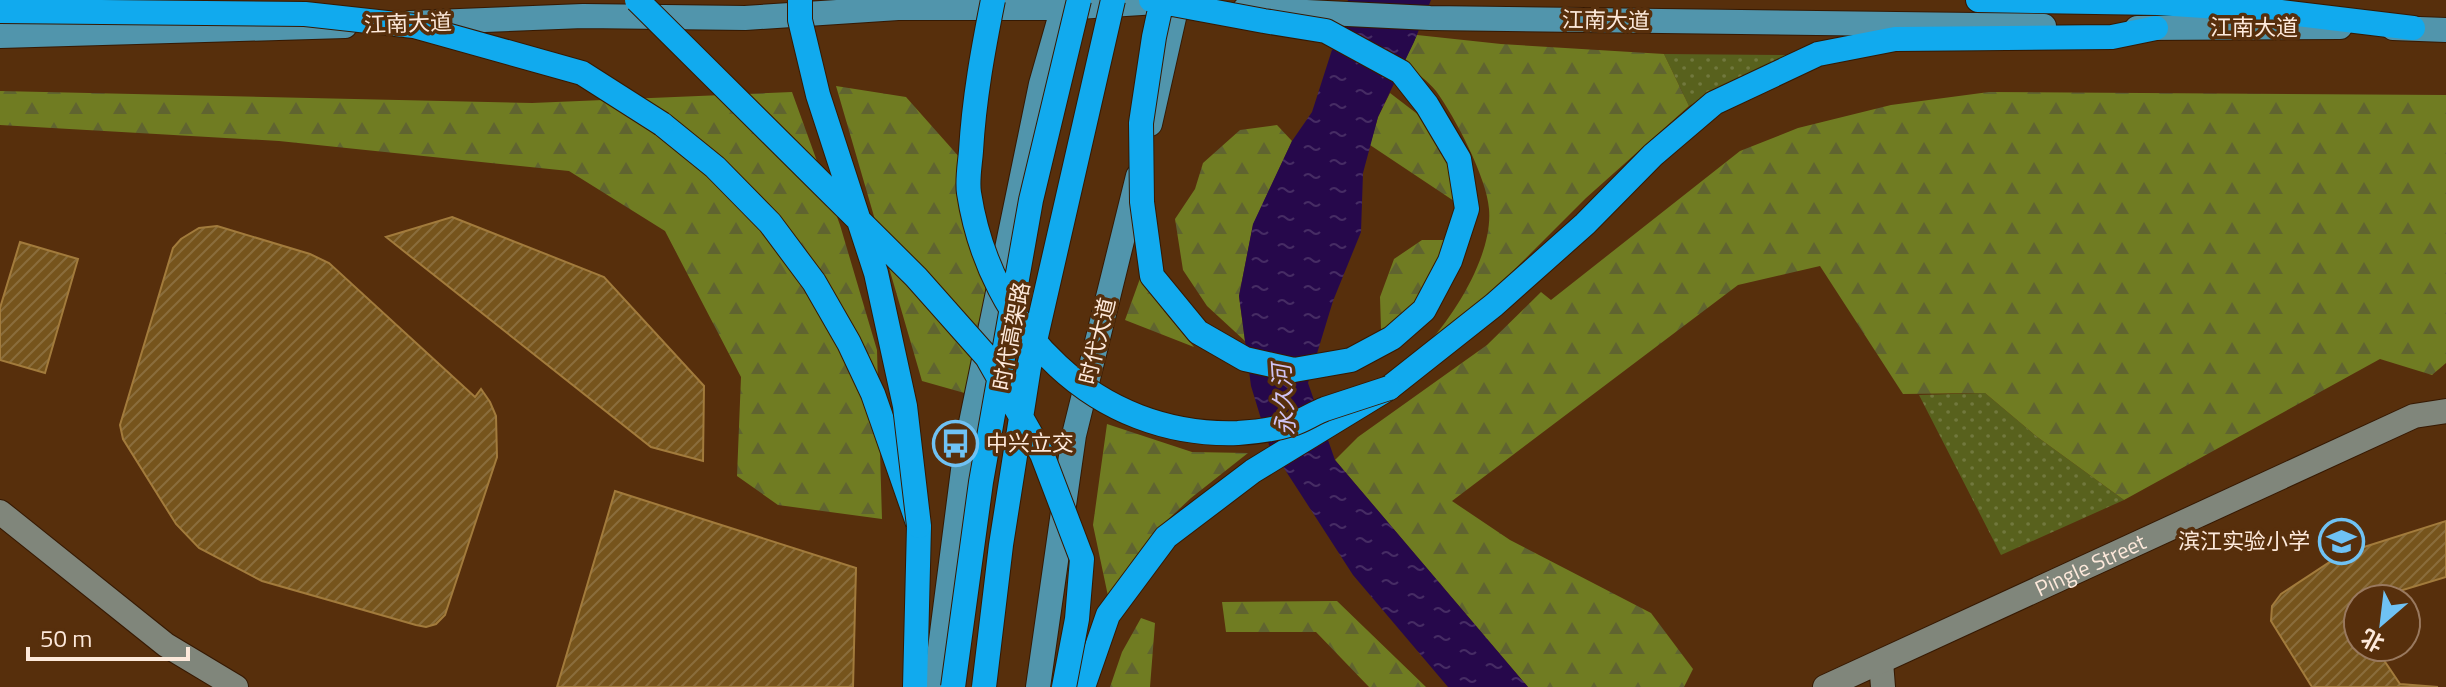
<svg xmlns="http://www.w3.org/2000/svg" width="2446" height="687" font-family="'Titillium Web','Noto Sans SC',sans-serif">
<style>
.grass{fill:url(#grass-dots)}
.forest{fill:url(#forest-firs)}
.water{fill:url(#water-ripples)}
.building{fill:url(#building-hatch);stroke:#a27b3c;stroke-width:2}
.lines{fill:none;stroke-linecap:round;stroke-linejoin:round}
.secondary-casing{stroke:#351903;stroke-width:26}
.primary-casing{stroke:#351903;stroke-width:26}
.highway-casing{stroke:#351903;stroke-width:26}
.secondary{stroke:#80867b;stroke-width:24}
.primary{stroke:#5195ac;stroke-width:24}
.highway{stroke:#1ae;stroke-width:24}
.highway-bridge-casing{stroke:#351903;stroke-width:26;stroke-linecap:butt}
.highway-bridge{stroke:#1ae;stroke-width:24}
.labels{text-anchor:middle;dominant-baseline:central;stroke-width:7;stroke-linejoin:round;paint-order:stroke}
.street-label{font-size:22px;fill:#fde9db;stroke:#572f0c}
.poi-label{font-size:22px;fill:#fde9db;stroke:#572f0c;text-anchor:start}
.water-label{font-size:24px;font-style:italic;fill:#cfc3f3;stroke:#572f0c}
</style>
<defs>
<pattern id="grass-dots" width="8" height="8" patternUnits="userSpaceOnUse" patternTransform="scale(2)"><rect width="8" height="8" fill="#58611d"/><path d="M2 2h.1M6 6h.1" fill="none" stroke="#71783d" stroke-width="1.8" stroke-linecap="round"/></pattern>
<pattern id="forest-firs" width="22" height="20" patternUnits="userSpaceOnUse" patternTransform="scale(2)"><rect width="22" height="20" fill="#707c22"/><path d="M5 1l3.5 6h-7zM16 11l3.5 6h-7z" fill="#606430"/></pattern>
<pattern id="water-ripples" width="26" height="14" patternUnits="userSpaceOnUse" patternTransform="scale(2)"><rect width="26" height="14" fill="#26084b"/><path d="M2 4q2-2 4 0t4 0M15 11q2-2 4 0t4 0" fill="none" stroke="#462c64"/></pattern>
<pattern id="building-hatch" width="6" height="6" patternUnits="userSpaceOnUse" patternTransform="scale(2)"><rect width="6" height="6" fill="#76541c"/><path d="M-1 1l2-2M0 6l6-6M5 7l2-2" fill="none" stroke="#8a6d3c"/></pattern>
</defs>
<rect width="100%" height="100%" fill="#572f0c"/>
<path class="grass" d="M 1664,54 L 1790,55 L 1729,83 L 1689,106 Z
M 1985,393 L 2036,436 L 2124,500 L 2001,555 L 1919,395 Z"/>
<path class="forest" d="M 1417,35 L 1501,44 L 1664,54 L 1689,106 L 1586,198 L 1470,314 L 1425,347 C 1455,315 1493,254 1489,209 C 1487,178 1455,117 1436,91 C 1428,81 1414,71 1404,62 Z
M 836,86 L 906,97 L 961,159 L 990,297 L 968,394 L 922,381 Z
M 0,91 L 532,103 L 792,92 L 840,225 L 877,350 L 882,519 L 778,505 L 737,476 L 741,377 L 665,231 L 569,171 L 279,141 L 0,125 Z
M 1989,92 L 2446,95 L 2446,363 L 2432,375 L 2380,359 L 2124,500 L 2036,436 L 1985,393 L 1903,394 L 1820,266 L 1738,285 L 1452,501 L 1510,540 L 1651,613 L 1693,669 L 1684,687 L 1528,687 L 1335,460 L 1358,437 L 1487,345 L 1541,292 L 1551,300 L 1740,151 L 1798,128 L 1891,105 Z
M 1390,93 L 1420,116 L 1455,176 L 1454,201 L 1370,145 L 1378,117 Z
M 1277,125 L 1292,141 L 1253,225 L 1239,296 L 1245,341 L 1207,306 L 1183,270 L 1175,219 L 1195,189 L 1203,163 L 1240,130 Z
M 1422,240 L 1448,240 L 1447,262 L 1391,335 L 1381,329 L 1380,297 L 1394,259 Z
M 1146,262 L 1164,311 L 1194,347 L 1125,320 Z
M 1107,424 L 1192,452 L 1248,453 L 1191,498 L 1160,527 L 1108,596 L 1093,525 Z
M 1337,601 L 1426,687 L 1369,687 L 1316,632 L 1226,632 L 1222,602 Z
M 1141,618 L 1155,623 L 1150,687 L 1110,687 L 1122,652 Z"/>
<path class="water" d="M 1348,0 L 1431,0 L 1414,42 L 1378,117 L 1363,173 L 1361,232 L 1333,301 L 1308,383 L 1335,460 L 1528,687 L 1448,687 L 1353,575 L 1269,445 L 1251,386 L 1239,296 L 1253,224 L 1292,141 L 1312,112 Z"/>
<path class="building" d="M 452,217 L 604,277 L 704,386 L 703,461 L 651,447 L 386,237 Z
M 217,226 L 310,254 L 329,263 L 475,397 L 481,389 L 490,402 L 496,416 L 497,457 L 445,615 L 436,624 L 426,627 L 416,625 L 262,581 L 199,548 L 176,524 L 123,439 L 120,425 L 173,248 L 181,239 L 199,228 Z
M 20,242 L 78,259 L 45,373 L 0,360 L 0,308 Z
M 615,491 L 856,568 L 853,687 L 557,687 Z
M 2446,521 L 2446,577 L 2373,599 L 2358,599 L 2358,604 L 2351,609 L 2358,620 L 2358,647 L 2375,647 L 2400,684 L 2438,687 L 2312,687 L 2271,621 L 2272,606 L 2281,594 L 2342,554 Z"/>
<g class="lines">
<defs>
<g id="secondary">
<path d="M 0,512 L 166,645 L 236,687"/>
<path d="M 1881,662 L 1883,687"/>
<path id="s1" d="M 1825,687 L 2414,416 L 2446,411"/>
</g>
<path id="primary" d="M 1245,9 L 1430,18 L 2044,26
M 410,23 L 583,16 L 745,18 L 898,8 L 1062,8 L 1173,1
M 2137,28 L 2340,27
M 2393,28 L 2446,30
M 0,36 L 345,26
M 1150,124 L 1178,0
M 935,687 L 966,447 L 1041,84 L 1065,0
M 1038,687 L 1074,435 L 1138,176"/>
<path id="highway" d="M 1978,0 L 2158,3 L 2265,10 L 2413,28
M 662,124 L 715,167 L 770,223 L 814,282 L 849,343 L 873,394 L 919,526 L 915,687
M 1083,687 L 1108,615 L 1166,537 L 1253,471 L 1389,388 L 1494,305 L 1585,224 L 1653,155 L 1714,103 L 1818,54 L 1895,39 L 2112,37 L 2156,28"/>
</defs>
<use href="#secondary" class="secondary-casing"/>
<use href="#primary" class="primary-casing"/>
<use href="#highway" class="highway-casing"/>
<use href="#secondary" class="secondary"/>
<use href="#primary" class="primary"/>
<use href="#highway" class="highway"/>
<defs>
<path id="highway-bridge" d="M 637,0 L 916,277 L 987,357 L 1042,454 L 1082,559 L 1077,619 L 1064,687
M 800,0 L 800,20 L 818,95 L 876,273 L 905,406 L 919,526
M 993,0 C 983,50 974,99 971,151 C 970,164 967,180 969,193 C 990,329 1095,438 1238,433 C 1254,432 1276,429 1292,424 C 1303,421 1314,413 1325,409 C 1346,402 1368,395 1389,388
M 1151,0 L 1264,21 L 1326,31 L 1401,72 L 1427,105 L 1459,159 L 1467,209 L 1450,261 L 1424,310 L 1392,338 L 1351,360 L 1294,370 L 1245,359 L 1198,332 L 1152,276 L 1142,202 L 1141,123 L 1154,37 L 1162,0
M 0,11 L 305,14 L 414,26 L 582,73 L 662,124
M 953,687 L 981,482 L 1031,200 L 1079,0
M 984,687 L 1001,545 L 1029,367 L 1113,0"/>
</defs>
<use href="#highway-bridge" class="highway-bridge-casing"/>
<use href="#highway-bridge" class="highway-bridge"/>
</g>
<defs>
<symbol id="bus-ring" viewBox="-11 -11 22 22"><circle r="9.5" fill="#572f0c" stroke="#6fc2f4" stroke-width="1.5"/><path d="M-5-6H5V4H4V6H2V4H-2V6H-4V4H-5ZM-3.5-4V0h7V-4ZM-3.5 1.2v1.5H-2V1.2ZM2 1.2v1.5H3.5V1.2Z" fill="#6fc2f4"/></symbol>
<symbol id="school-ring" viewBox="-11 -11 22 22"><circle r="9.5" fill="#572f0c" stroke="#6fc2f4" stroke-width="1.5"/><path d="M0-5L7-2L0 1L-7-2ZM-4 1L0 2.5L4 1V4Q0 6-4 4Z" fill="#6fc2f4"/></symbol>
</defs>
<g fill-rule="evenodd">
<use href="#bus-ring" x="930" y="418" width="51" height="51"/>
<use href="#school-ring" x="2316" y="516" width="51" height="51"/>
</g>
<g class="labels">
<g class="street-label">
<text transform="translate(1606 20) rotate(1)">江南大道</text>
<text transform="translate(408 23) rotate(-2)">江南大道</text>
<text x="2254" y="27">江南大道</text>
<text transform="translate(1011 336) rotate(-79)">时代高架路</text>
<text transform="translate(1097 341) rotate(-76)">时代大道</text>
<text stroke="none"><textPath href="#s1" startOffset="292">Pingle Street</textPath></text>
</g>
<g class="poi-label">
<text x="986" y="443">中兴立交</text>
<text x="2310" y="541" text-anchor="end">滨江实验小学</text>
</g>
<g class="water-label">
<text transform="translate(1283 400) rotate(-94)">永久河</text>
</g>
</g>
<g transform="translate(2382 623) rotate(208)"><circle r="38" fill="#572f0c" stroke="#99795f" stroke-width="2"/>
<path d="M0-6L14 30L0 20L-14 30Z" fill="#6fc2f4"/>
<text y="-12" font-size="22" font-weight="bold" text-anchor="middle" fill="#fde9db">北</text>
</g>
<path d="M28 647v12h160v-12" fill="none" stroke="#fde9db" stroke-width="4"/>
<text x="40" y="647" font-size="24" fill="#fde9db" stroke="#572f0c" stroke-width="6" paint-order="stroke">50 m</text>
</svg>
